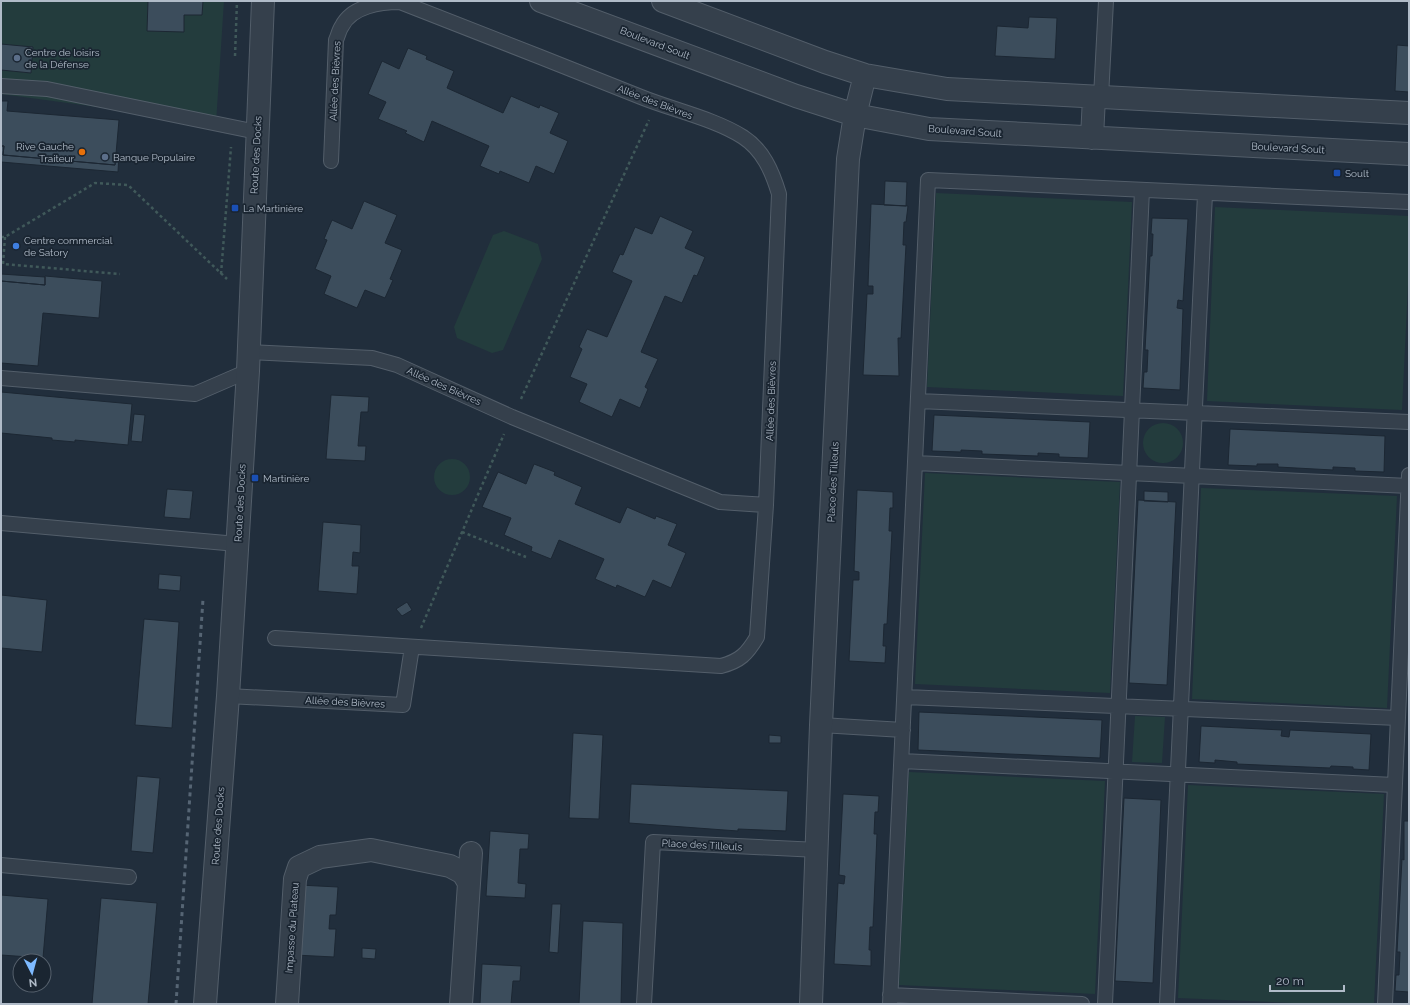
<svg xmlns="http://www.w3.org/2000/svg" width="1410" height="1005" font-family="Raleway,sans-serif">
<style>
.green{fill:#233c3d}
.building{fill:#3c4d5c;stroke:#1c2733}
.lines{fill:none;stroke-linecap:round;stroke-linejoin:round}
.lane-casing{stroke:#535e6a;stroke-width:16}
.street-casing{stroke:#535e6a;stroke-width:24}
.path{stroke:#40595a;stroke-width:2.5;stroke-dasharray:3 3;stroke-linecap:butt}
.lane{stroke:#35404c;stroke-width:14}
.street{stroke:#35404c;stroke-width:22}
.rail{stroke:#566574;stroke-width:3;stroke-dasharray:4 4;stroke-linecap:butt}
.service-dot{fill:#5c6f8a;stroke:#1a2531;stroke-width:1.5}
.food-dot{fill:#e8710a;stroke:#1a2531;stroke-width:1.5}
.transit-dot{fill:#1a4fb4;stroke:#1a2531;stroke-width:1.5}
.shop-dot{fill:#3f7fe0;stroke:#1a2531;stroke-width:1.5}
.labels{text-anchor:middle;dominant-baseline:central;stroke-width:3.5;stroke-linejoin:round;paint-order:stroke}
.street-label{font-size:10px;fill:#b0bbc8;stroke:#1a2531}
.poi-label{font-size:10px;fill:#b0bbc8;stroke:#1a2531;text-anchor:start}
</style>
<rect width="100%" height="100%" fill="#212e3c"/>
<path class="green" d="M 1,1 L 224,1 L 216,123 L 1,94 Z
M 936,193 L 1132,202 L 1123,396 L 927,387 Z
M 1215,207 L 1409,216 L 1409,264 L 1402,410 L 1207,401 Z
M 504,231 L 538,244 L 542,259 L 503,350 L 492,353 L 457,338 L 454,327 L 493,235 Z
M1143 443a20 20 0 1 1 40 0a20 20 0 1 1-40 0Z
M434 477a18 18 0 1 1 36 0a18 18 0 1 1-36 0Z
M 925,473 L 1120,482 L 1110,693 L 915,684 Z
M 1201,488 L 1397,496 L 1387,708 L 1192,699 Z
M 1135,716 L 1165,717 L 1162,763 L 1132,762 Z
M 909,772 L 1105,781 L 1095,994 L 899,985 Z
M 1188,785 L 1384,794 L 1374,1004 L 1315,1004 L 1178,998 Z"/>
<path class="building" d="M 148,1 L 203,1 L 202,15 L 184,15 L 184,32 L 147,31 Z
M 1029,17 L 1057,18 L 1055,59 L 995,56 L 997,26 L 1028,28 Z
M 1,44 L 33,47 L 31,73 L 1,70 Z
M 1397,45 L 1409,46 L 1409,92 L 1395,91 Z
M 408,48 L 427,56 L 426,59 L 454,71 L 447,88 L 503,113 L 511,96 L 539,108 L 540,105 L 559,113 L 550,133 L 568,141 L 554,174 L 536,166 L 529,183 L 500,171 L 499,174 L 480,166 L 489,146 L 432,121 L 424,142 L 405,133 L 407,131 L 378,119 L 386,102 L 368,94 L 382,61 L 399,69 Z
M 1,101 L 8,101 L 7,111 L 119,120 L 115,165 L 3,155 L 4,146 L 1,146 Z
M 1,146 L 4,146 L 3,155 L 115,165 L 116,153 L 119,154 L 118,172 L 1,162 Z
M 885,181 L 907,182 L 906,206 L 884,205 Z
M 364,201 L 397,215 L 385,243 L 402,250 L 390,279 L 393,280 L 385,298 L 365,290 L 357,308 L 324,294 L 331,276 L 315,269 L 327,240 L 324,239 L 332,220 L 352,229 Z
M 871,204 L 908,206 L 906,222 L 904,222 L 903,245 L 906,245 L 901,338 L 898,338 L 899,376 L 863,375 L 867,294 L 873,294 L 873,286 L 868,286 Z
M 660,216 L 693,231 L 685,248 L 705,257 L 697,276 L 694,275 L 682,303 L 665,296 L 641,352 L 658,359 L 645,387 L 648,389 L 640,408 L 620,399 L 612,417 L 579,402 L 587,384 L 570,377 L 582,349 L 579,347 L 587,329 L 607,337 L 632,281 L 612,272 L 620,254 L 623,255 L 635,227 L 652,234 Z
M 1152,218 L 1188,219 L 1183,301 L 1178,300 L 1177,308 L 1183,309 L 1180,390 L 1143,388 L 1144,372 L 1147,372 L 1148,350 L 1145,350 L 1150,256 L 1152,256 L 1153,234 L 1151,234 Z
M 1,274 L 45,277 L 45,285 L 1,281 Z
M 45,276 L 102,281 L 99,318 L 43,313 L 38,366 L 1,363 L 1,281 L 45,285 Z
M 1,392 L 132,404 L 128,445 L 75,440 L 75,442 L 52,440 L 52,438 L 1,433 Z
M 331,395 L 369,397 L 368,412 L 361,412 L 358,446 L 366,446 L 365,461 L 326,459 Z
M 134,414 L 145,415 L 142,442 L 131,441 Z
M 934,415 L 1090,422 L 1088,458 L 1059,457 L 1059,454 L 1038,453 L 1038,456 L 982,454 L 982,451 L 961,450 L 961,452 L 932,451 Z
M 1230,429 L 1385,436 L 1384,472 L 1355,471 L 1355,468 L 1333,467 L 1333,470 L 1278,467 L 1278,464 L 1257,464 L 1257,466 L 1228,465 Z
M 534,464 L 555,472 L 554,475 L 582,487 L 575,504 L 620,523 L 627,507 L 655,519 L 656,516 L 677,524 L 668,545 L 686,553 L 671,588 L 653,580 L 645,597 L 617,585 L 616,588 L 595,579 L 604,559 L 559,540 L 551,559 L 531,551 L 532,547 L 504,535 L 511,518 L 482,507 L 498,472 L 526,484 Z
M 167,489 L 193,491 L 190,519 L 164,517 Z
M 857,490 L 893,492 L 893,508 L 890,508 L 889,531 L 892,531 L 887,624 L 884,624 L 883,646 L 886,646 L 885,663 L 849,661 L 853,580 L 859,580 L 859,572 L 854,571 Z
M 1144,491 L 1168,492 L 1168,502 L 1144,501 Z
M 1138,500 L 1176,502 L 1167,685 L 1129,683 Z
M 323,522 L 361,525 L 360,553 L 353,552 L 352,566 L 359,566 L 357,594 L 318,591 Z
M 159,574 L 181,576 L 180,591 L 158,589 Z
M 1,595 L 47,600 L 42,652 L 1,648 Z
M 407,602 L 412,610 L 402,616 L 396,609 Z
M 144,619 L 179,622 L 172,728 L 135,725 Z
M 919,712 L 1102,720 L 1100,758 L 918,750 Z
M 1201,726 L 1282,730 L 1281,736 L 1289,737 L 1290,730 L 1371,734 L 1369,770 L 1353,769 L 1353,767 L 1331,766 L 1330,768 L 1237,764 L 1237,762 L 1215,760 L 1215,763 L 1199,762 Z
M 573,733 L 603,735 L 599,819 L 569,818 Z
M 769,735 L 781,736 L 781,743 L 769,743 Z
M 137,776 L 160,778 L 153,853 L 131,851 Z
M 631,784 L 788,791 L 786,831 L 738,829 L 738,831 L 629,823 Z
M 843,794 L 879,796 L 878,812 L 875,812 L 874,834 L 877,834 L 873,927 L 870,927 L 869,950 L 871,950 L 871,966 L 834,964 L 838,883 L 844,884 L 845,876 L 839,875 Z
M 1124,798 L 1161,800 L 1153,983 L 1115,981 Z
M 1404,821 L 1409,821 L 1409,992 L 1395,991 L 1396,975 L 1399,975 L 1400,952 L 1397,952 L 1402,859 L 1404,860 Z
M 490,831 L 529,834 L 528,849 L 520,849 L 518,883 L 526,884 L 525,898 L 486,896 Z
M 299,885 L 338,887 L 336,915 L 330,915 L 329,929 L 336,929 L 334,957 L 295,955 Z
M 1,895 L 48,899 L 43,958 L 1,955 Z
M 101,898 L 157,903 L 148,1004 L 92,1004 Z
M 552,904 L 561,904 L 558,953 L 549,952 Z
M 583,921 L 623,923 L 621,1004 L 579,1004 Z
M 362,948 L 376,949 L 375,959 L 362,958 Z
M 482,964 L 521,966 L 520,981 L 513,981 L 511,1004 L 480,1004 Z"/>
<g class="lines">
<defs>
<path id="lane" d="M 1,86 L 47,89 L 257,132
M 1101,97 L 1106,1
M 248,352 L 372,358 L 397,365 L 512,417 L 720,502 L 766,505
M 1,378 L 195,394 L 248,371
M 918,401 L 1409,422
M 915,463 L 1409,486
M 1,523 L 237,544
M 275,638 L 721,666 C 740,661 747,654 757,637 L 766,505 L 779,194 C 772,171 763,150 743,137 C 715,119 673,110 641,97 C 561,65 480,33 400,2 C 381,2 352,6 342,26 C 339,30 338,36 336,40 L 331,161
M 228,696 L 403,705 L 412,647
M 905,697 L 1398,718
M 821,725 L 903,730
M 902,761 L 1394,785
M 1,865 L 129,877
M 890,995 L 1082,1004
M 644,1004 L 653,842 L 818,850
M 890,1004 L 928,180 L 1409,202
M 1105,1004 L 1142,190
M 1167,1004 L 1205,194
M 1385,1004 L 1409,475"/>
<path id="street" d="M 541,1 L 796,96 L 855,115 L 929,129 L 1409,154
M 663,1 L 825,62 L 865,75 L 947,89 L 1409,113
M 1092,138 L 1094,97
M 205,1004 L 228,696 L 248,371 L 263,1
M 287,1004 L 295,879 L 299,867 L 320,857 L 371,850 L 450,866 L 463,873 L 469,883
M 461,1004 L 471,853
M 811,1004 L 821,725 L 848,159 L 855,115 L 865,75"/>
</defs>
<use href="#lane" class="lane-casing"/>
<use href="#street" class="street-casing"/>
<path class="path" d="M 235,56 L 237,1
M 1,237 L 5,237 L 95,183 L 128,185 L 227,279
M 5,237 L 3,264 L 120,274
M 221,274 L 231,147
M 521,399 L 649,120
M 462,532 L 526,557
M 421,628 L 504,434"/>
<use href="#lane" class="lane"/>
<use href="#street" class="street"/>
<path class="rail" d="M 176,1004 L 203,599"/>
</g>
<g class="service-dot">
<circle cx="17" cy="58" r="4"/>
<circle cx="105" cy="157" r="4"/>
</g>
<circle class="food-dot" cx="82" cy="152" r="4"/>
<g class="transit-dot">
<rect x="1333" y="169" width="8" height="8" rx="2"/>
<rect x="231" y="204" width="8" height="8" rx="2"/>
<rect x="251" y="474" width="8" height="8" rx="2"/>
</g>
<circle class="shop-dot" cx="16" cy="246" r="4"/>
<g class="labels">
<g class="street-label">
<text transform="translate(655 43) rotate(21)">Boulevard Soult</text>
<text transform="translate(335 81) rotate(-87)">Allée des Bièvres</text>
<text transform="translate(655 102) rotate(21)">Allée des Bièvres</text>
<text transform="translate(965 131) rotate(4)">Boulevard Soult</text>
<text transform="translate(1288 148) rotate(3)">Boulevard Soult</text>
<text transform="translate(256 155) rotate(-87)">Route des Docks</text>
<text transform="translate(444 386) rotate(24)">Allée des Bièvres</text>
<text transform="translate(771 401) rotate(-88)">Allée des Bièvres</text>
<text transform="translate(833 482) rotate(-87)">Place des Tilleuls</text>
<text transform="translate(240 503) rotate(-87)">Route des Docks</text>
<text transform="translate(345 702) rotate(3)">Allée des Bièvres</text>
<text transform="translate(218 826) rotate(-86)">Route des Docks</text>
<text transform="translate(702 845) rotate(3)">Place des Tilleuls</text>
<text transform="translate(292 928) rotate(-86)">Impasse du Plateau</text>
</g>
<g class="poi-label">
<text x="25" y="52">Centre de loisirs<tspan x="25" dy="12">de la Défense</tspan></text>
<text x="74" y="146" text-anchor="end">Rive Gauche<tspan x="74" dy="12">Traiteur</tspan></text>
<text x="113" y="157">Banque Populaire</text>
<text x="1345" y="173">Soult</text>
<text x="243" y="208">La Martinière</text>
<text x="24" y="240">Centre commercial<tspan x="24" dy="12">de Satory</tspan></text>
<text x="263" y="478">Martinière</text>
</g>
</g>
<rect width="1410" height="1005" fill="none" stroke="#b0bbc8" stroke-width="4"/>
<g transform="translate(32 973) rotate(174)"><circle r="19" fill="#1a2531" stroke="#56616d"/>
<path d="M0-3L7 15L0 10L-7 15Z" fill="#7ebaff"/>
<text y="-6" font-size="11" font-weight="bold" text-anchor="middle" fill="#b0bbc8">N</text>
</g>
<path d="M1270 985v6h74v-6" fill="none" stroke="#b0bbc8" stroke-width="2"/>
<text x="1276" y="985" font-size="12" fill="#b0bbc8" stroke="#1a2531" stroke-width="3" paint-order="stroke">20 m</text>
</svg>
